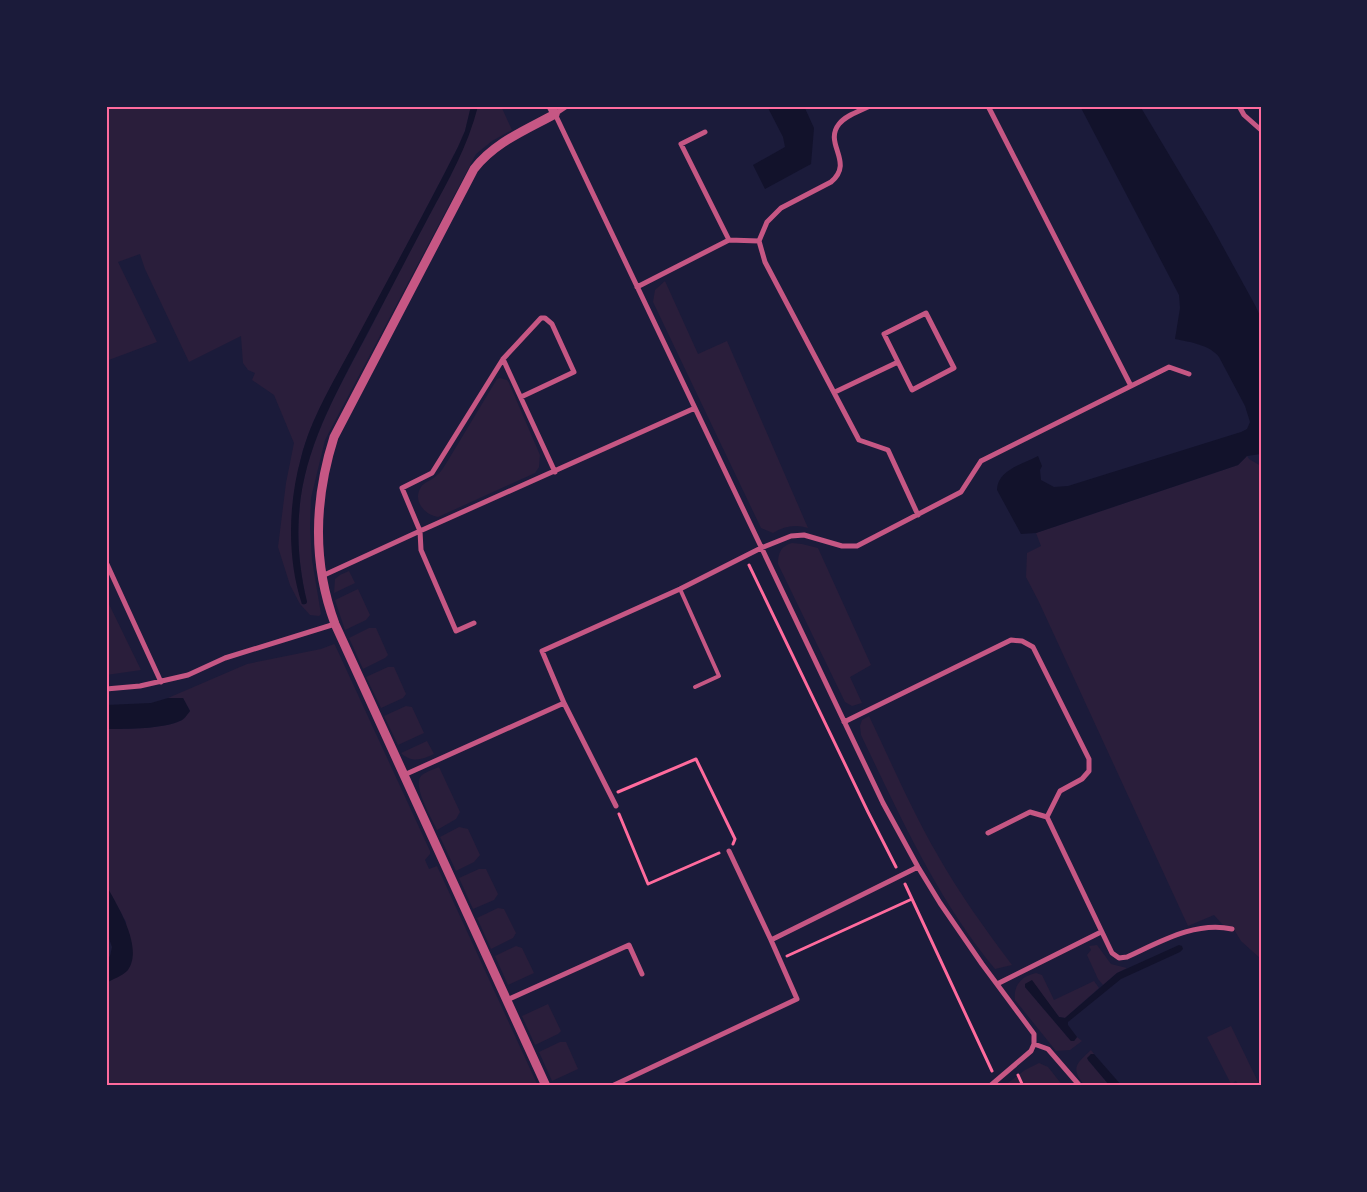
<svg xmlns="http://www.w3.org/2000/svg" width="1367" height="1192" font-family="Jost,sans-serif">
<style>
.green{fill:#2a1e3b}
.water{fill:#12122b}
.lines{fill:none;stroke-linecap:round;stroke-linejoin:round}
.path{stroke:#ff6b9d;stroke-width:3}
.service{stroke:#c65784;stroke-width:4}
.minor{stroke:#c65784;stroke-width:5}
.tertiary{stroke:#c65784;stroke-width:9}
.neatline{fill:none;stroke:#ff6b9d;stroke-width:2}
</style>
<rect width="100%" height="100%" fill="#1b1b3a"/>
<path class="green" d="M 106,106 L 471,106 L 465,131 L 458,147 C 424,214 388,279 354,345 C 334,381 311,418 301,458 C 289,506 289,557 302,604 L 304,605 L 307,602 C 281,491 317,428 368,333 C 395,280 423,227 451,175 L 467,139 L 478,106 L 501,106 L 512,130 L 492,141 L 476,154 L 325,440 L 311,498 L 310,527 L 312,560 L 321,614 L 319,616 L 310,615 L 300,604 L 290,585 L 278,547 L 286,483 L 294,443 L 274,395 L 252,380 L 255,373 L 248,370 L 243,363 L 241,336 L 189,362 L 145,269 L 140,254 L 118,262 L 157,342 L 106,361 Z
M 665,281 L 698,354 L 727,341 L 808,528 C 796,524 784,526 773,533 L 761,528 L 653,302 L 655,290 Z
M 500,378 L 507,380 L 509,383 L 540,455 L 539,467 L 535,473 L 438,517 C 425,515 412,501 421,487 C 424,482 433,480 437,475 C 441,472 444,467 447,462 L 497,379 Z
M 1247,456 L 1249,459 L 1261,466 L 1261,959 L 1241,941 L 1233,928 L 1222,924 L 1214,915 L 1188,926 L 1039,602 L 1026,577 L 1027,553 L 1041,546 L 1036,533 L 1238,465 Z
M 792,543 L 802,544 L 818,548 L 871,665 L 850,677 L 862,703 L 852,706 L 845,702 L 778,564 C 778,553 781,546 792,543 Z
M 349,571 L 355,583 L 334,593 L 335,579 L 340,575 Z
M 358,589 L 370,615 L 366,620 L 345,630 L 335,600 Z
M 106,598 L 141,670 L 106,675 Z
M 369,628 L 376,628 L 388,655 L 385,658 L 363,669 L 349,638 Z
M 334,644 L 335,645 L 430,851 L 430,854 L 425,860 L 429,869 L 437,866 L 538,1086 L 106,1086 L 106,983 L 128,970 L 126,922 L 106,885 L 106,729 C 126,729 165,729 182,720 C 185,718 187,714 190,711 L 183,698 L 168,698 L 247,664 L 321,649 Z
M 388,667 L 394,667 L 406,694 L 403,698 L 381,708 L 366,677 Z
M 406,706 L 412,707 L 424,733 L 398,745 L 384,716 Z
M 869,716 C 891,762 911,809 937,854 C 959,893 985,929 1012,965 L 995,969 C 937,899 900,816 861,735 L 860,726 L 862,720 Z
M 427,741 L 434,754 C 421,760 412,763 401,753 Z
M 439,767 L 460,812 L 456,819 L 437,830 C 432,819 412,786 421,776 C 425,772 434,769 439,767 Z
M 459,827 L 468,829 L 480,855 L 474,862 L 456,871 L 440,837 Z
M 479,869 L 486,869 L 498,894 L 494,900 L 473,909 L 459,878 Z
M 498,908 L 504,909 L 516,933 L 513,938 L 491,949 L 477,918 Z
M 1097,945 L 1111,964 L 1127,968 L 1117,973 L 1103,985 L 1098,979 L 1087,955 L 1091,950 L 1089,946 Z
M 516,946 L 522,948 L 534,973 L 508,985 L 495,956 Z
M 1036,973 L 1042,975 L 1054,1000 L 1094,981 L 1099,988 L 1065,1018 L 1059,1017 L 1032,981 L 1025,984 L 1025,987 L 1071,1041 L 1074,1041 L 1077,1037 L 1082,1041 L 1070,1050 L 1056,1051 L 1015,1000 C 1013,985 1022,976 1036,973 Z
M 548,1004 L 561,1031 L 558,1034 L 535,1045 L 522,1016 Z
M 1231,1026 L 1260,1086 L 1239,1086 L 1236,1081 L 1231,1084 L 1207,1037 Z
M 560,1042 L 566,1042 L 578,1069 L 552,1081 L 539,1052 Z
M 1091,1050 L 1094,1054 L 1091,1054 L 1088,1060 L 1110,1086 L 1085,1086 C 1070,1068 1076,1064 1091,1050 Z
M 1039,1063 L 1048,1067 L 1063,1086 L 1004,1086 L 1025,1070 Z"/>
<path class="water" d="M 471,106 L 478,106 C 468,146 448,181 429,216 C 408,255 388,295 367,334 C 317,428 281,492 307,602 L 306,604 L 302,604 C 287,559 288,504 301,458 C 311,418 334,381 353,345 C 388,279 424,214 458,147 L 465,131 Z
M 767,106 L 804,106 L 814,128 L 811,164 L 765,189 L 753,165 L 785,147 L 783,137 Z
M 1080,106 L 1140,106 L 1211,225 L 1255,305 L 1261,318 L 1261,454 L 1247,456 L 1238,465 L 1036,533 L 1021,534 L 997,490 C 997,470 1023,464 1038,456 L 1042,466 L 1040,470 L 1041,480 L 1054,487 L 1068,486 L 1241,432 L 1247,429 L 1250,422 L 1245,406 L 1219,357 C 1210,345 1190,342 1175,339 L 1180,308 L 1179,295 Z
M 168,698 L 183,698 L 190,711 C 187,715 185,718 182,720 C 165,729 126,729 106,729 L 106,705 L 151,703 Z
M 106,885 C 117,905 145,949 127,971 C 122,976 113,979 106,983 L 106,960 L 110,956 L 112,947 L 106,930 Z
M 1179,945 L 1182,946 L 1183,949 L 1180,952 L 1121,979 L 1068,1022 L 1068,1025 L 1077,1037 L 1074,1041 L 1071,1041 L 1025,987 L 1025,984 L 1032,980 L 1059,1017 L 1065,1018 L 1117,973 Z
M 1091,1054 L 1094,1054 L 1122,1086 L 1110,1086 L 1088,1060 L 1087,1058 Z"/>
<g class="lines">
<path class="path" d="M 749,565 L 868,812 L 896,867
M 618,792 L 696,759 L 735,839 L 733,844
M 619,814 L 648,884 L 719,853
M 905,884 L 992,1071
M 787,956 L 912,899
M 1018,1075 L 1023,1086"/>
<path class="service" d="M 680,589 L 719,676 L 695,687"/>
<path class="minor" d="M 567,106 L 555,114 L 883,803 L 918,867 L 940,903 L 982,964 L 1034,1034 L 1034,1044 L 1031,1051 L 990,1086
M 988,106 L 1131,386
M 1239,106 L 1244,115 L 1261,130
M 705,132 L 681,144 L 729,240
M 759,241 L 765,262 L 859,440 L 888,450 L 918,515
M 637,287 L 729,240 L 759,241 L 767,222 L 781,208 L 831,182 C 855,162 823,144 839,124 C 846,115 860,111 870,106
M 503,359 L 555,472
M 835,392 L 898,362 L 912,390 L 954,368 L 926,313 L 884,334 L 898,362
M 106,562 L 161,682
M 322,576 L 420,531 L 402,488 L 432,473 L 503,359 L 541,318 L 545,318 L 552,324 L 574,372 L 521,397
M 474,623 L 456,631 L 421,550 L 420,531 L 695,408
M 106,689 L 140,686 L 188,675 L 225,658 L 335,624
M 564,703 L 616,806
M 844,722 L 1011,640 L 1022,641 L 1033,647 L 1089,759 L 1089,771 L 1082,779 L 1060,791 L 1047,817 L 1112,953 L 1119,958 L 1127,957 C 1160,942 1195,921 1232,929
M 404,775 L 564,703 L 542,651 L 680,589 L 761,548 L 791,536 L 804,535 L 842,546 L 857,546 L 961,492 L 981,461 L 1169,367 L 1189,374
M 988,833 L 1030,812 L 1047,817
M 729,851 L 771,940
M 997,984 L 1101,932
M 507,1000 L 629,945 L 642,974
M 1034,1044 L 1048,1049 L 1080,1086
M 612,1086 L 797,999 L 771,940 L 918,867"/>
<path class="tertiary" d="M 546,1086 L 335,624 C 312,562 314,500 334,437 L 474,169 C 495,142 526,130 555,114 L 551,106"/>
</g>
<rect width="1367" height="1192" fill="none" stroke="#1b1b3a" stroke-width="215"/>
<rect x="108" y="108" width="1152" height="976" class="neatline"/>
</svg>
